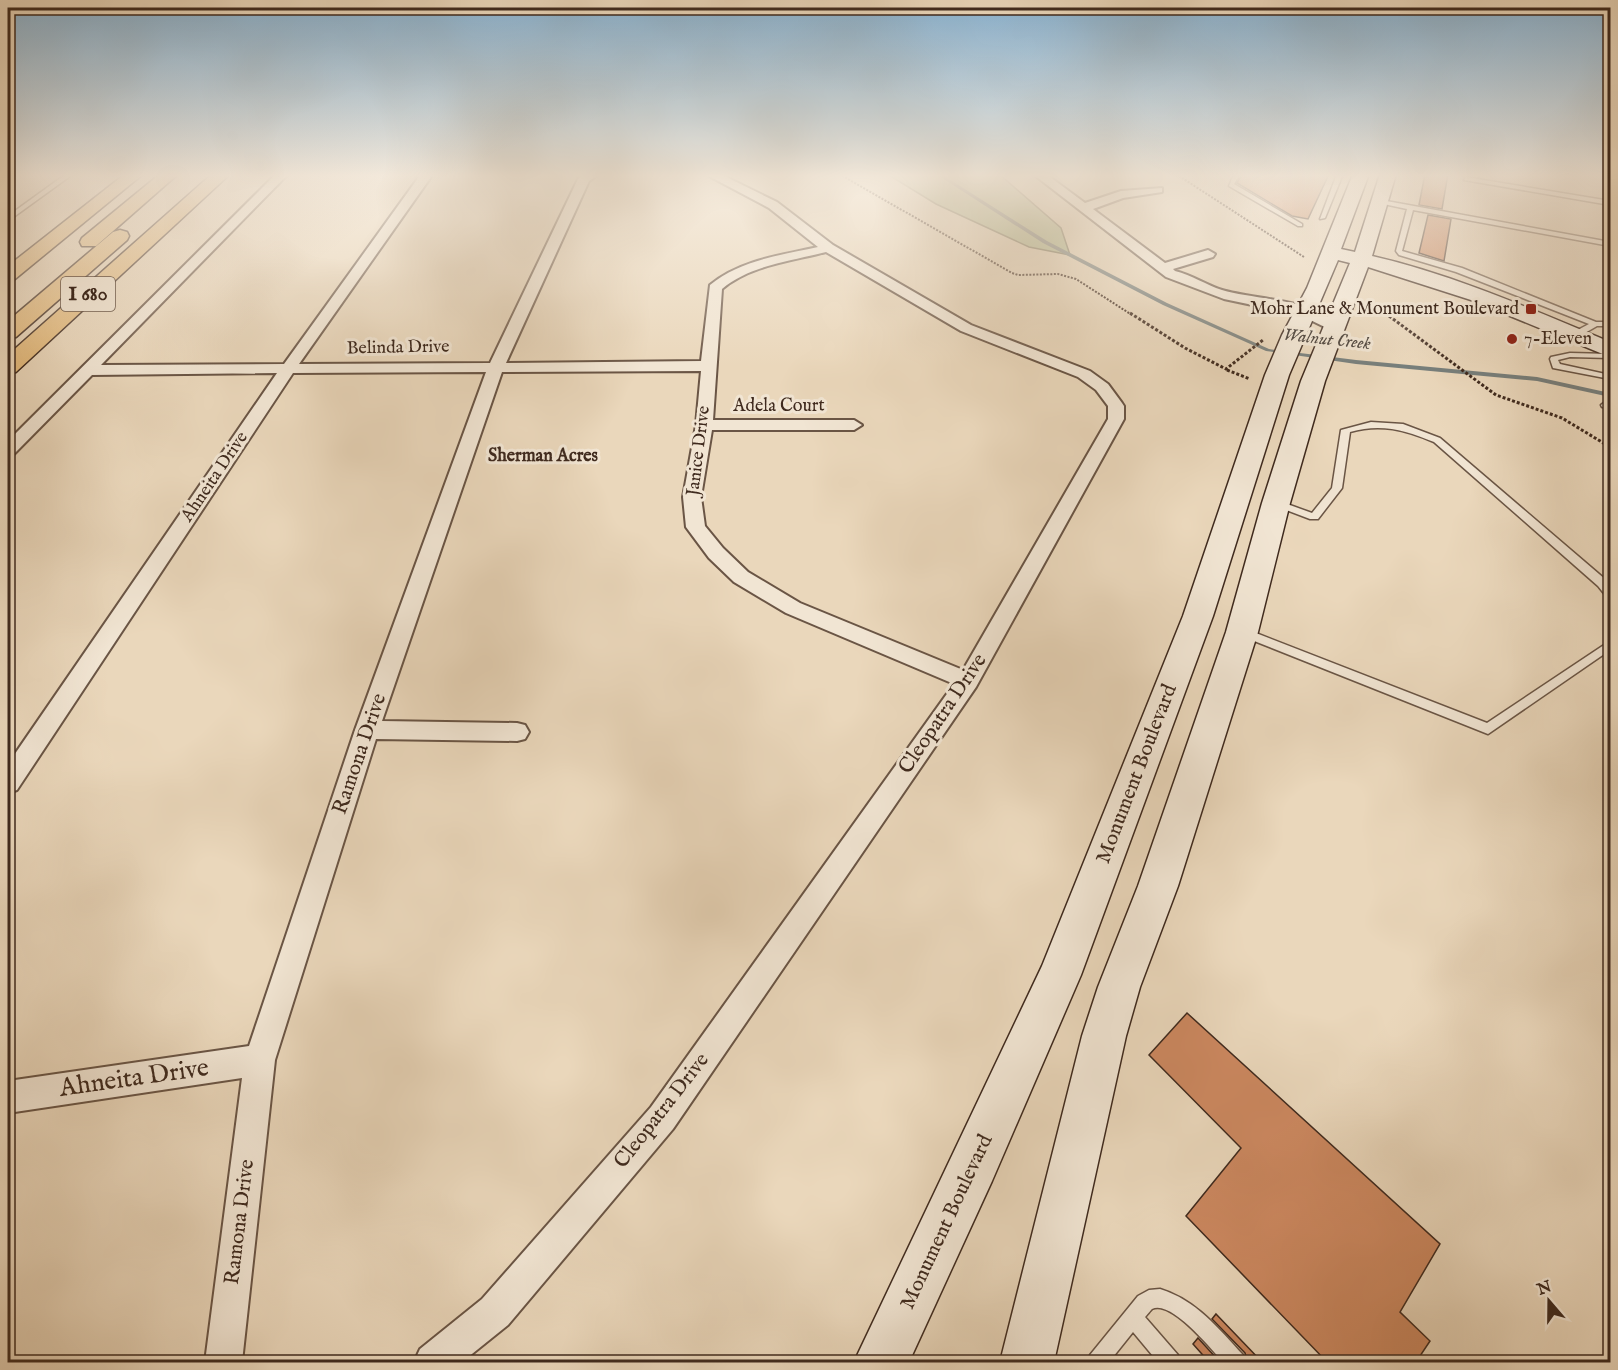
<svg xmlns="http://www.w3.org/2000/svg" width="1618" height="1370" font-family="'IM FELL English',serif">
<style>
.green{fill:#b4bf92;stroke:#7a7458;stroke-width:1.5}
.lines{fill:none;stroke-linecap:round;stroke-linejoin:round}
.stream{fill:#777f7c;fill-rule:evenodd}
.building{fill:#cc8860;stroke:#3f2a1e;stroke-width:1.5}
.lane-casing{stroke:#6a5545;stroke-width:3}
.street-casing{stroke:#6a5545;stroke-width:4}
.secondary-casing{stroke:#3f2a1e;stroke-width:3}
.highway-casing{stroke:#3f2a1e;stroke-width:3}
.path-far1{stroke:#3f2a1e;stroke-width:2;stroke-dasharray:2 1.5;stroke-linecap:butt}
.path{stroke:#3f2a1e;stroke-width:3;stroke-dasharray:3 2;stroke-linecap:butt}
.lane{fill:#f1e5d3;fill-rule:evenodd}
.street{fill:#f1e5d3;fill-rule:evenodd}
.secondary{fill:#f1e5d3;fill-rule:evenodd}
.highway{fill:#e5bc7e;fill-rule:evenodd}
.poi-dot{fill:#8f2418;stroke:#f1e5d3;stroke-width:2}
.labels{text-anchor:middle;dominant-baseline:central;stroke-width:6;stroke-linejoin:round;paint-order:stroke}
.far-poi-label{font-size:18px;fill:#3f2a1e;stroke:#f1e5d3;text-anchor:end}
.far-water-label{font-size:18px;font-style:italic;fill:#564d45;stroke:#f1e5d3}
.far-street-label{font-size:18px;fill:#3f2a1e;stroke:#f1e5d3}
.far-neighbourhood-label{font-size:18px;font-weight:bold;fill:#3f2a1e;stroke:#f1e5d3}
.shield{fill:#f1e5d3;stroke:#746254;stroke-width:1.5}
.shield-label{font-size:20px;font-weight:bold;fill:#3f2a1e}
.street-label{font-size:21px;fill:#3f2a1e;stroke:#f1e5d3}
.near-street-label{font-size:26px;fill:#3f2a1e;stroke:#f1e5d3}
</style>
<rect width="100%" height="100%" fill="#ead7bb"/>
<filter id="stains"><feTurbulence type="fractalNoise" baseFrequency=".00333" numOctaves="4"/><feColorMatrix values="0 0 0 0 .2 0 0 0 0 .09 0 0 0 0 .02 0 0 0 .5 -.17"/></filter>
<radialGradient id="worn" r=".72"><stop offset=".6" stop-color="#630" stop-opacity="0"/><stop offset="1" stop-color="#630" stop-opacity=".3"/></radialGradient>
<path class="green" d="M 887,174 L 999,174 L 1061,228 L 1070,255 L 1029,247 L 936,204 Z"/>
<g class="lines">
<path class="stream" d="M 936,174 L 941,174 L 1047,241 L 1167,303 L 1269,349 L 1356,360 L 1537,377 L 1610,393 L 1610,397 L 1537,381 L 1356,364 L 1266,351 L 1163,305 L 1043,243 Z"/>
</g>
<path class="building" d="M 1242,174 L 1329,174 L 1308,219 L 1292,216 L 1237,183 Z
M 1425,174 L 1448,174 L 1442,209 L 1419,205 Z
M 1428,215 L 1451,219 L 1444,261 L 1419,253 Z
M 1187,1013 L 1440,1244 L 1400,1312 L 1430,1341 L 1416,1362 L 1327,1362 L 1186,1216 L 1241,1148 L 1149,1055 Z
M 1216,1314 L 1262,1362 L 1248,1362 L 1245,1353 L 1212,1319 Z
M 1198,1338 L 1208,1349 L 1220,1362 L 1209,1362 L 1193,1344 Z"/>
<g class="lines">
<defs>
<path id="lane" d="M 66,174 L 73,174 L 8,221 L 8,216 Z
M 1234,174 L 1240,174 L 1234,184 L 1302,224 L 1302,226 L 1298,226 L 1229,186 Z
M 1337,174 L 1343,174 L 1325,218 L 1320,219 Z
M 1466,177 L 1610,201 L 1610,205 L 1464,180 Z
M 1381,200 L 1610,242 L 1610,246 L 1413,210 L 1402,251 L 1462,268 L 1596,322 L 1610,322 L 1610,326 L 1597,326 L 1578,337 L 1572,337 L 1572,333 L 1589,324 L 1456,272 L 1399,255 L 1396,251 L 1407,209 L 1379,203 L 1378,202 Z
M 1570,353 L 1610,354 L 1610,358 L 1570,357 L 1558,360 L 1560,364 L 1610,375 L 1610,379 L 1553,368 L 1550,359 L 1551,357 Z
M 1605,402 L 1610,404 L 1610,408 L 1602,407 L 1601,405 Z
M 1371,422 L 1403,424 L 1440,438 L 1606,580 L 1610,586 L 1610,597 L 1606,596 L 1598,586 L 1434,442 C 1405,430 1381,423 1350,432 L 1342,488 L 1318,519 L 1310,519 L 1273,505 L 1273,501 L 1276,500 L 1312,513 L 1332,488 L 1341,430 Z
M 1243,628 L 1487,723 L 1610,641 L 1610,650 L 1488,734 L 1239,635 L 1237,632 L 1239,629 Z
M 1160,1289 C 1196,1300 1218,1328 1243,1355 L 1246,1362 L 1223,1362 C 1212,1350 1171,1299 1152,1309 C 1151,1310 1146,1316 1145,1317 L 1178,1355 L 1181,1362 L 1158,1362 L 1133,1332 L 1109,1362 L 1087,1362 L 1090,1355 L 1138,1296 L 1149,1290 Z"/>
<path id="street" d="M 276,174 L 288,174 L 101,365 L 284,364 L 421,174 L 433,174 L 299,364 L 490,363 L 578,179 L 585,174 L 599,174 L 589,181 L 506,363 L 701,361 L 710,285 C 740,260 782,255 818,247 L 769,208 L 705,174 L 720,174 L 777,202 L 833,245 L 971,325 L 1090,371 L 1108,384 L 1122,403 L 1124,406 L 1124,419 L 976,687 L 673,1129 L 508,1325 L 462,1362 L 414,1362 L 420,1349 L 482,1299 L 651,1107 L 954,684 L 786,613 L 734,582 L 709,558 L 686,527 L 683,497 L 696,425 L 701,371 L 502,372 L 382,721 L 517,723 L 525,725 L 529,732 L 525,739 L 517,741 L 376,739 L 275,1060 L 242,1362 L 205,1362 L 242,1078 L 8,1113 L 8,1081 L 249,1046 L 355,730 L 486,372 L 293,373 L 17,790 L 8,793 L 8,764 L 277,373 L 92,375 L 14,454 L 8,455 L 8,441 ZM 826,252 L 961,331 L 1078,377 L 1096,390 L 1108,406 L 1108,419 L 963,670 L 800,603 L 748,572 L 723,548 L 705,526 L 701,497 L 712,430 L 854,430 L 862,425 L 854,420 L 713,420 L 722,289 C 750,265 792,261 826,252 Z
M 1033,174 L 1046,174 L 1085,203 L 1121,191 L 1162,188 L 1162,192 L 1123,198 L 1093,209 L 1165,263 L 1208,250 L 1215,254 L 1213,257 L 1173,269 L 1175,271 C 1192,275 1206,285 1222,290 C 1255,300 1318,299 1340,327 L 1333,331 L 1300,315 L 1224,299 L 1166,277 Z
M 1603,174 L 1610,174 L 1610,177 L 1605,176 Z"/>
<path id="secondary" d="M 1353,174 L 1369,174 L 1341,249 L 1355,252 L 1380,174 L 1396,174 L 1372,256 C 1455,275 1533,310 1610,342 L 1610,357 L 1471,300 L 1368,267 L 1325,381 L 1290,503 L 1258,632 L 1178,886 L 1140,987 L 1126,1036 L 1054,1362 L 1000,1362 L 1082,1036 L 1098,987 L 1138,886 L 1226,632 L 1262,503 L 1301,381 L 1350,263 L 1338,260 L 1289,375 L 1213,616 L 1081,975 L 992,1181 L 909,1362 L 854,1362 L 1042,966 L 1183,616 L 1265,375 L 1282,335 L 1307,288 Z"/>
<path id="highway" d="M 125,174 L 143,174 L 15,279 L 8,281 L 8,266 Z
M 160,174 L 178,174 L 96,246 L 82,246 L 80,242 L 82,238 Z
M 212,174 L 230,174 L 16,372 L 8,374 L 8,355 Z
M 120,230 L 127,232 L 129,236 L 127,240 L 16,337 L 8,338 L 8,321 L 113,232 Z"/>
</defs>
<use href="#lane" class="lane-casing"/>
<use href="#street" class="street-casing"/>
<use href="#secondary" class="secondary-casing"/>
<use href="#highway" class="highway-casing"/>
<path class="path-far1" d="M 839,174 L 1012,273 L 1018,275 L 1058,274 L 1076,279 L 1132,315
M 1176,174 L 1304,257
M 1369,301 L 1387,315"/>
<path class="path" d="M 1130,313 L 1185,348 L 1226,369 L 1263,340
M 1385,313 L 1496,395 L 1562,418 L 1610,447
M 1227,370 L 1250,379"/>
<use href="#lane" class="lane"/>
<use href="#street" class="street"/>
<use href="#secondary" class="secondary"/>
<use href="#highway" class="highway"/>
</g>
<linearGradient id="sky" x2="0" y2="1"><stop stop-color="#89b5d6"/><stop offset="0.48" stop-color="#f6ede0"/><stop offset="1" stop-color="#f6ede0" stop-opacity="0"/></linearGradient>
<rect width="1618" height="366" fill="url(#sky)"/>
<g class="poi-dot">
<rect x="1525" y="303" width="12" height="12" rx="3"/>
<circle cx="1512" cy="339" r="6"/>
</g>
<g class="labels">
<g class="far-poi-label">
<text x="1519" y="309">Mohr Lane &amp; Monument Boulevard</text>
<text x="1524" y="339" text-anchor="start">7-Eleven</text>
</g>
<g class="far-water-label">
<text transform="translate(1327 340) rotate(6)">Walnut Creek</text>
</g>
<g class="far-street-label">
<text transform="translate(398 348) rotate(-1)">Belinda Drive</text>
<text x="779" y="406">Adela Court</text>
<text transform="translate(699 451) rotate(-83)">Janice Drive</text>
<text transform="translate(215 477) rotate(-56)">Ahneita Drive</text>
</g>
<g class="far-neighbourhood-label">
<text x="543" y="456">Sherman Acres</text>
</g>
<rect class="shield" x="61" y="277" width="54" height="34" rx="4.5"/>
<g class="shield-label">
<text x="88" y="294">I 680</text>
</g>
<g class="street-label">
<text transform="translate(943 714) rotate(-56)">Cleopatra Drive</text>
<text transform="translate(360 754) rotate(-71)">Ramona Drive</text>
<text transform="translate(1137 774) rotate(-69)">Monument Boulevard</text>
<text transform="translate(662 1111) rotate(-52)">Cleopatra Drive</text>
<text transform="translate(240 1222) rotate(-83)">Ramona Drive</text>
<text transform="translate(947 1222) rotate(-65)">Monument Boulevard</text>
</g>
<g class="near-street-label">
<text transform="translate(134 1078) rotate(-8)">Ahneita Drive</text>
</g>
</g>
<rect width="1618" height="1370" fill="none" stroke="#ead7bb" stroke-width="30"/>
<rect x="9" y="9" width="1600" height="1352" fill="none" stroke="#3f2a1e" stroke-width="3"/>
<rect x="15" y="15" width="1588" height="1340" fill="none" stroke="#3f2a1e" stroke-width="1.5"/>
<g transform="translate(1549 1301) rotate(340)" stroke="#f1e5d3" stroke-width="4.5" paint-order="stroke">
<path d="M0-4.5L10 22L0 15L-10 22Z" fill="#3f2a1e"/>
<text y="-9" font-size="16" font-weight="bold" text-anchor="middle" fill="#3f2a1e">N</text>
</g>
<rect width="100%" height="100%" filter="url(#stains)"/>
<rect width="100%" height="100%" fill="url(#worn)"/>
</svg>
